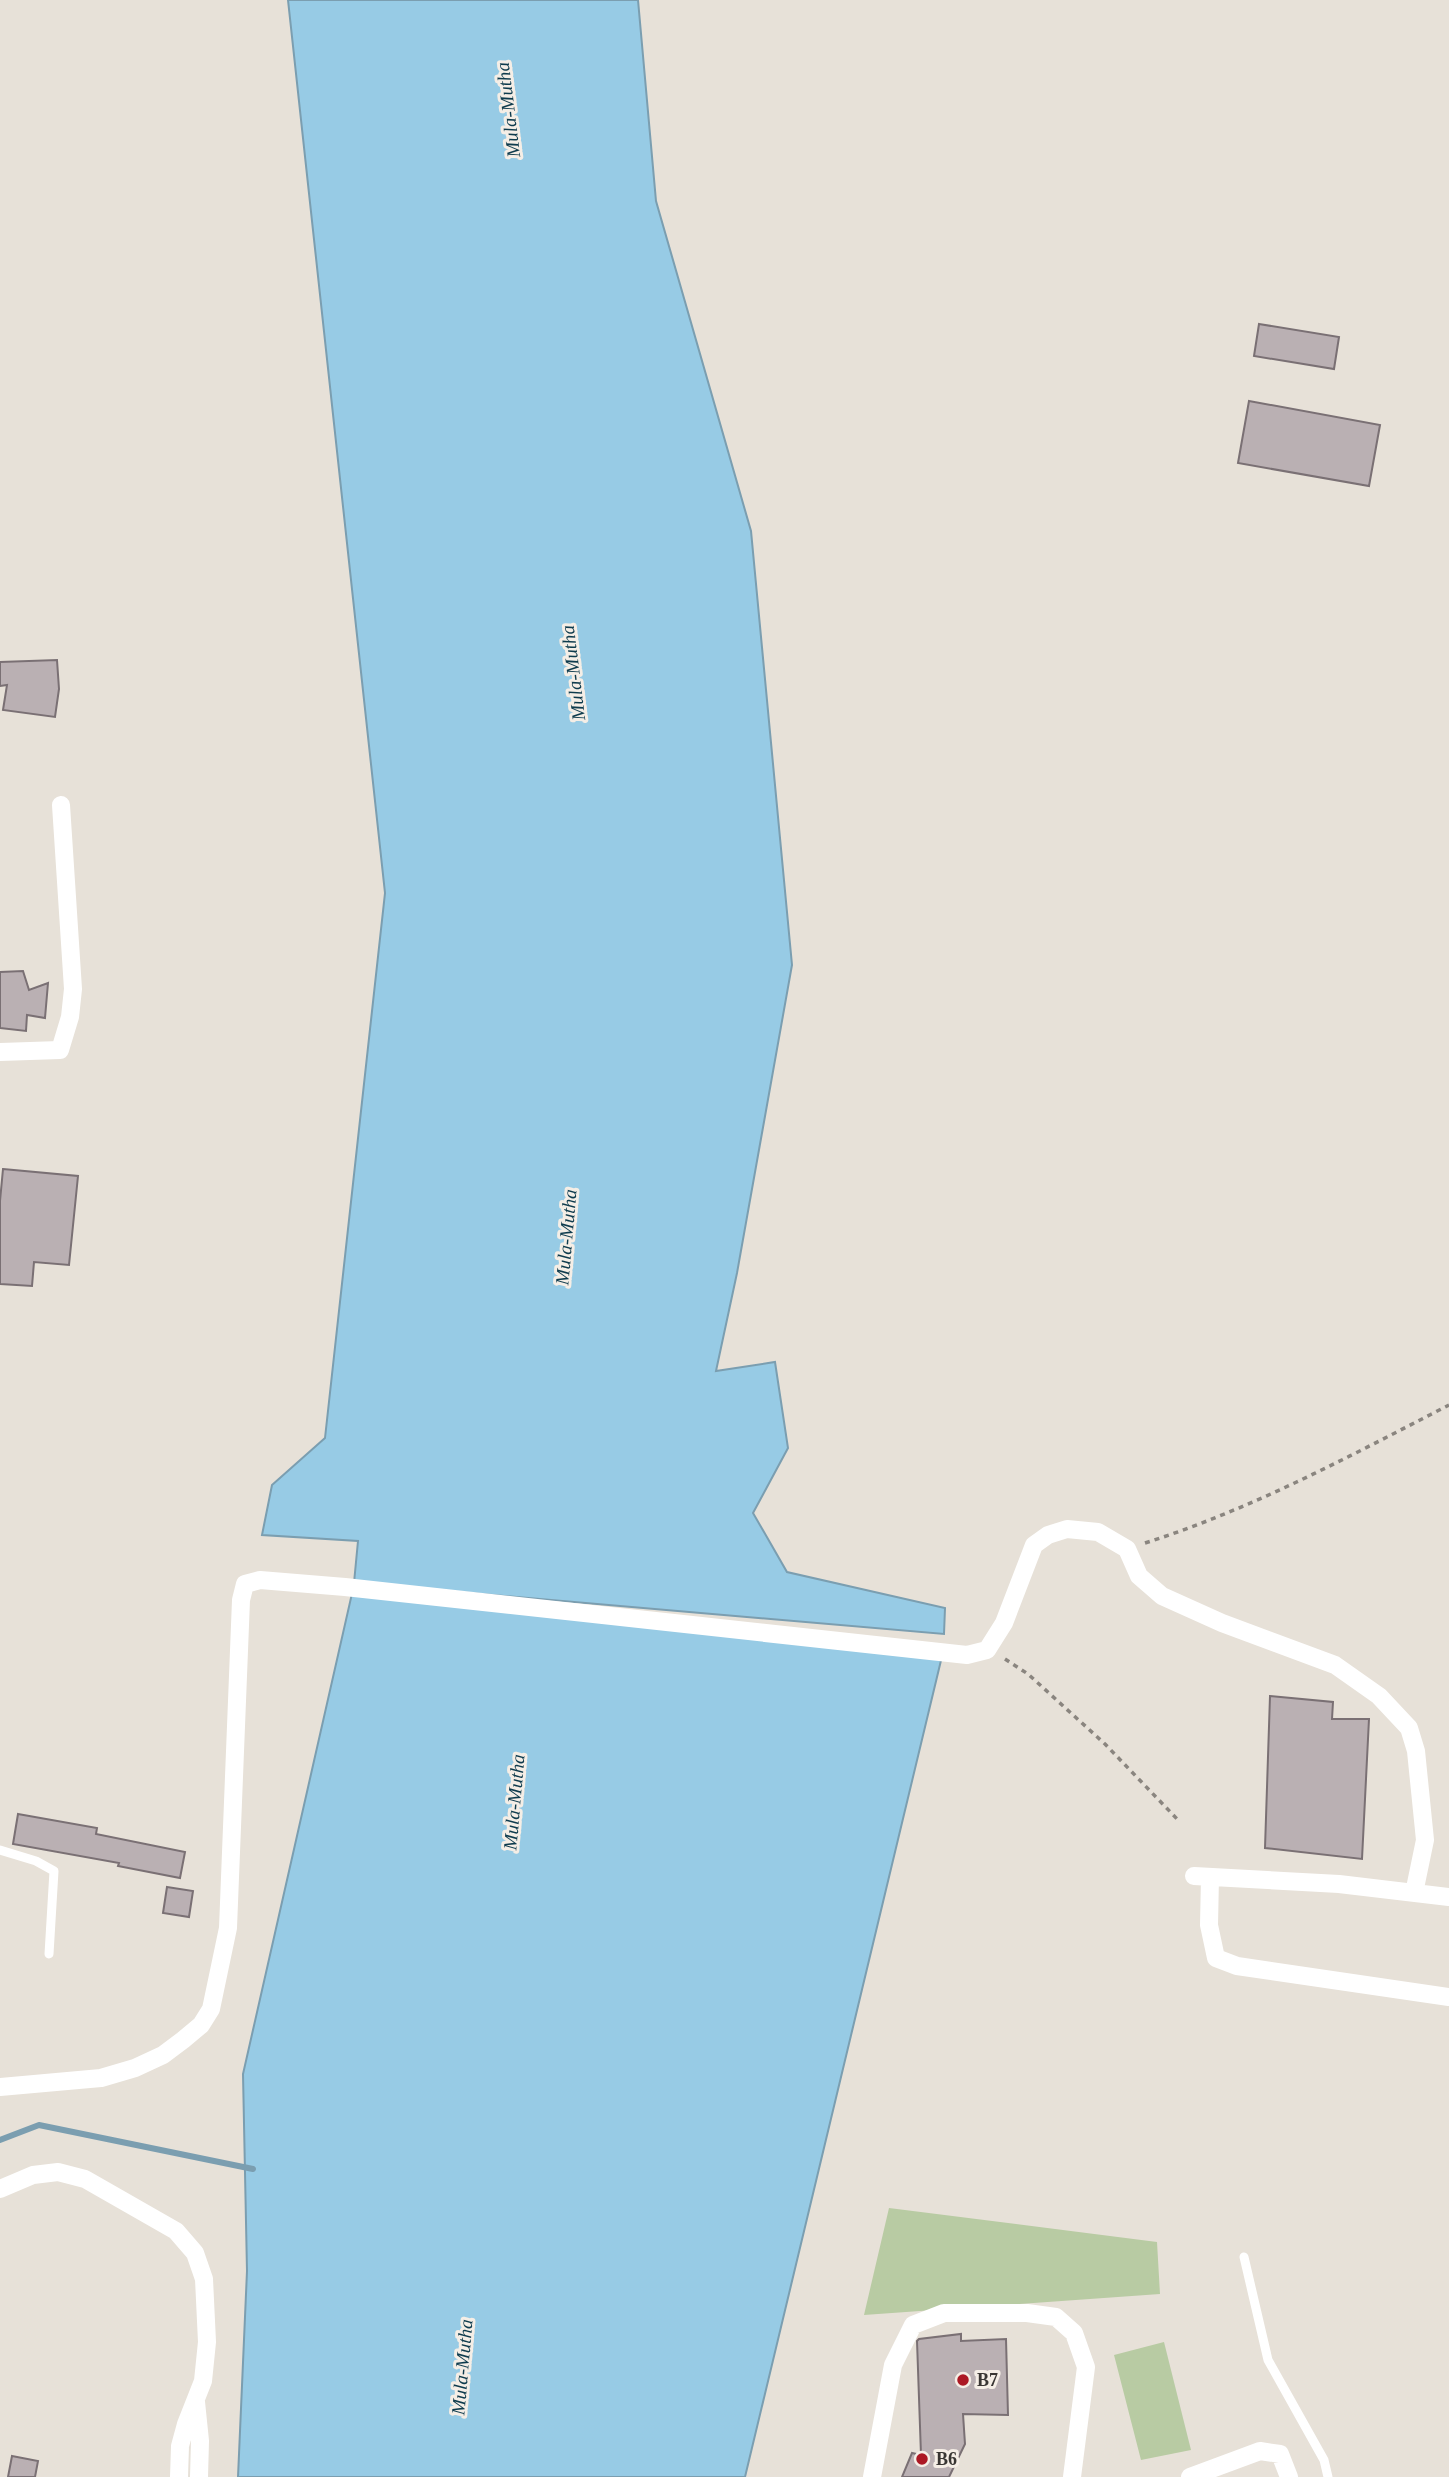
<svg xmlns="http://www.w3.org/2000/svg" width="1449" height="2477" font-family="Georgia,serif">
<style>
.green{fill:#b8cba3}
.water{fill:#97cbe5;stroke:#7b9eb0;stroke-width:2}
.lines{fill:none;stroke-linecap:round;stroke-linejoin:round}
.stream{stroke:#7b9eb0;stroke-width:6}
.building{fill:#bab0b3;stroke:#7a7074;stroke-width:2}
.path{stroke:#8a857f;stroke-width:3.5;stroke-dasharray:5 5;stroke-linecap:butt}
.service{stroke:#fff;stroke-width:9}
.minor{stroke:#fff;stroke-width:18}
.poi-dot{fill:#ac1824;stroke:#f5eee6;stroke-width:2.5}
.labels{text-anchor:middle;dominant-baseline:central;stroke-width:6;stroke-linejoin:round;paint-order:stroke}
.poi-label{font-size:18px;font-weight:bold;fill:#393633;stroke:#f5eee6;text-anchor:start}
.water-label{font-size:19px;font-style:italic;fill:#0e3b4d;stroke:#f5eee6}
</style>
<rect width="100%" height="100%" fill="#e7e1d8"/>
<path class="green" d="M 889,2208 L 1157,2242 L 1160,2294 L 864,2315 Z
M 1164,2342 L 1191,2450 L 1141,2460 L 1114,2355 Z"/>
<path class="water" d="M 288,0 L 638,0 L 656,201 L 751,531 L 792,965 L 737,1273 L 716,1371 L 775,1362 L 788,1448 L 753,1513 L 787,1572 L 945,1608 L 944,1634 L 354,1583 L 358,1541 L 262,1535 L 272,1485 L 325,1438 L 385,893 Z
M 353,1589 L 943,1652 L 745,2477 L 238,2477 L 247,2271 L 243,2074 Z"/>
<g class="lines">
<path class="stream" d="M 0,2140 L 39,2125 L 253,2169"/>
</g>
<path class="building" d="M 1259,324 L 1339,337 L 1334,369 L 1254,356 Z
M 1249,401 L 1380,425 L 1369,486 L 1238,463 Z
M 57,660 L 59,689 L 55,717 L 3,710 L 7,685 L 0,686 L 0,662 Z
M 23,971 L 29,990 L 48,983 L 45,1018 L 27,1015 L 26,1031 L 0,1028 L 0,972 Z
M 3,1169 L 78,1176 L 69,1265 L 34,1262 L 32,1286 L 0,1284 L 0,1201 Z
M 1270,1696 L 1333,1702 L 1332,1719 L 1369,1719 L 1362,1859 L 1265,1848 Z
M 18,1814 L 97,1828 L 96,1834 L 185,1852 L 180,1878 L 118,1866 L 119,1863 L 13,1844 Z
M 167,1887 L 193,1891 L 189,1917 L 163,1913 Z
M 961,2334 L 961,2341 L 1006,2339 L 1008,2415 L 963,2414 L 965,2444 L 949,2477 L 902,2477 L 912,2453 L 921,2455 L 917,2341 L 919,2339 Z
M 12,2456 L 38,2461 L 35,2477 L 8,2477 Z"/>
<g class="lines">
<path class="path" d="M 1145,1543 C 1252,1509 1350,1456 1449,1405
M 1005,1659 L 1028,1674 L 1105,1744 L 1180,1822"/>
<path class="service" d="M 0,1850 L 36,1861 L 54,1871 L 49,1954
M 1244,2257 L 1268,2360 L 1324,2460 L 1328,2477"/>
<path class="minor" d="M 0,1052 L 60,1050 L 70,1017 L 73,989 L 61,805
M 1194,1876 L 1339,1884 L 1449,1897
M 1210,1877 L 1209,1925 L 1216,1958 L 1237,1966 L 1449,1997
M 0,2087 L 101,2078 L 135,2068 L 163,2055 L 183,2040 L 201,2025 L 211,2009 L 228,1928 L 241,1600 L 245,1584 L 260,1580 L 345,1587 L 967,1655 L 987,1650 L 1004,1623 L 1034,1545 L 1048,1535 L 1067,1529 L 1098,1532 L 1127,1549 L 1139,1576 L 1162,1596 L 1222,1623 L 1335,1665 L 1379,1696 L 1409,1728 L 1416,1751 L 1425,1840 L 1414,1893
M 0,2189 L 33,2175 L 58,2172 L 85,2179 L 176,2231 L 195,2253 L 204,2279 L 207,2342 L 203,2381 L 186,2424 L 180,2446 L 179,2477
M 196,2402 L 200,2441 L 199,2477
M 872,2477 L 893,2365 L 913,2325 L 944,2313 L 1027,2313 L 1056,2317 L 1074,2333 L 1086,2367 L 1072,2477
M 1190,2477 L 1260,2451 L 1280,2454 L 1289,2477"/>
</g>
<g class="poi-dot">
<circle cx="963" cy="2380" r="7"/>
<circle cx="922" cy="2459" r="7"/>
</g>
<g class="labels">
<g class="poi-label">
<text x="977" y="2380">B7</text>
<text x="936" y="2459">B6</text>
</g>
<g class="water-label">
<text transform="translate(508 110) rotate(-97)">Mula-Mutha</text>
<text transform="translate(573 673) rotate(-97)">Mula-Mutha</text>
<text transform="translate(566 1237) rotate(-85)">Mula-Mutha</text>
<text transform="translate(514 1802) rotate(-85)">Mula-Mutha</text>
<text transform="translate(462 2367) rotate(-85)">Mula-Mutha</text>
</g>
</g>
</svg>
